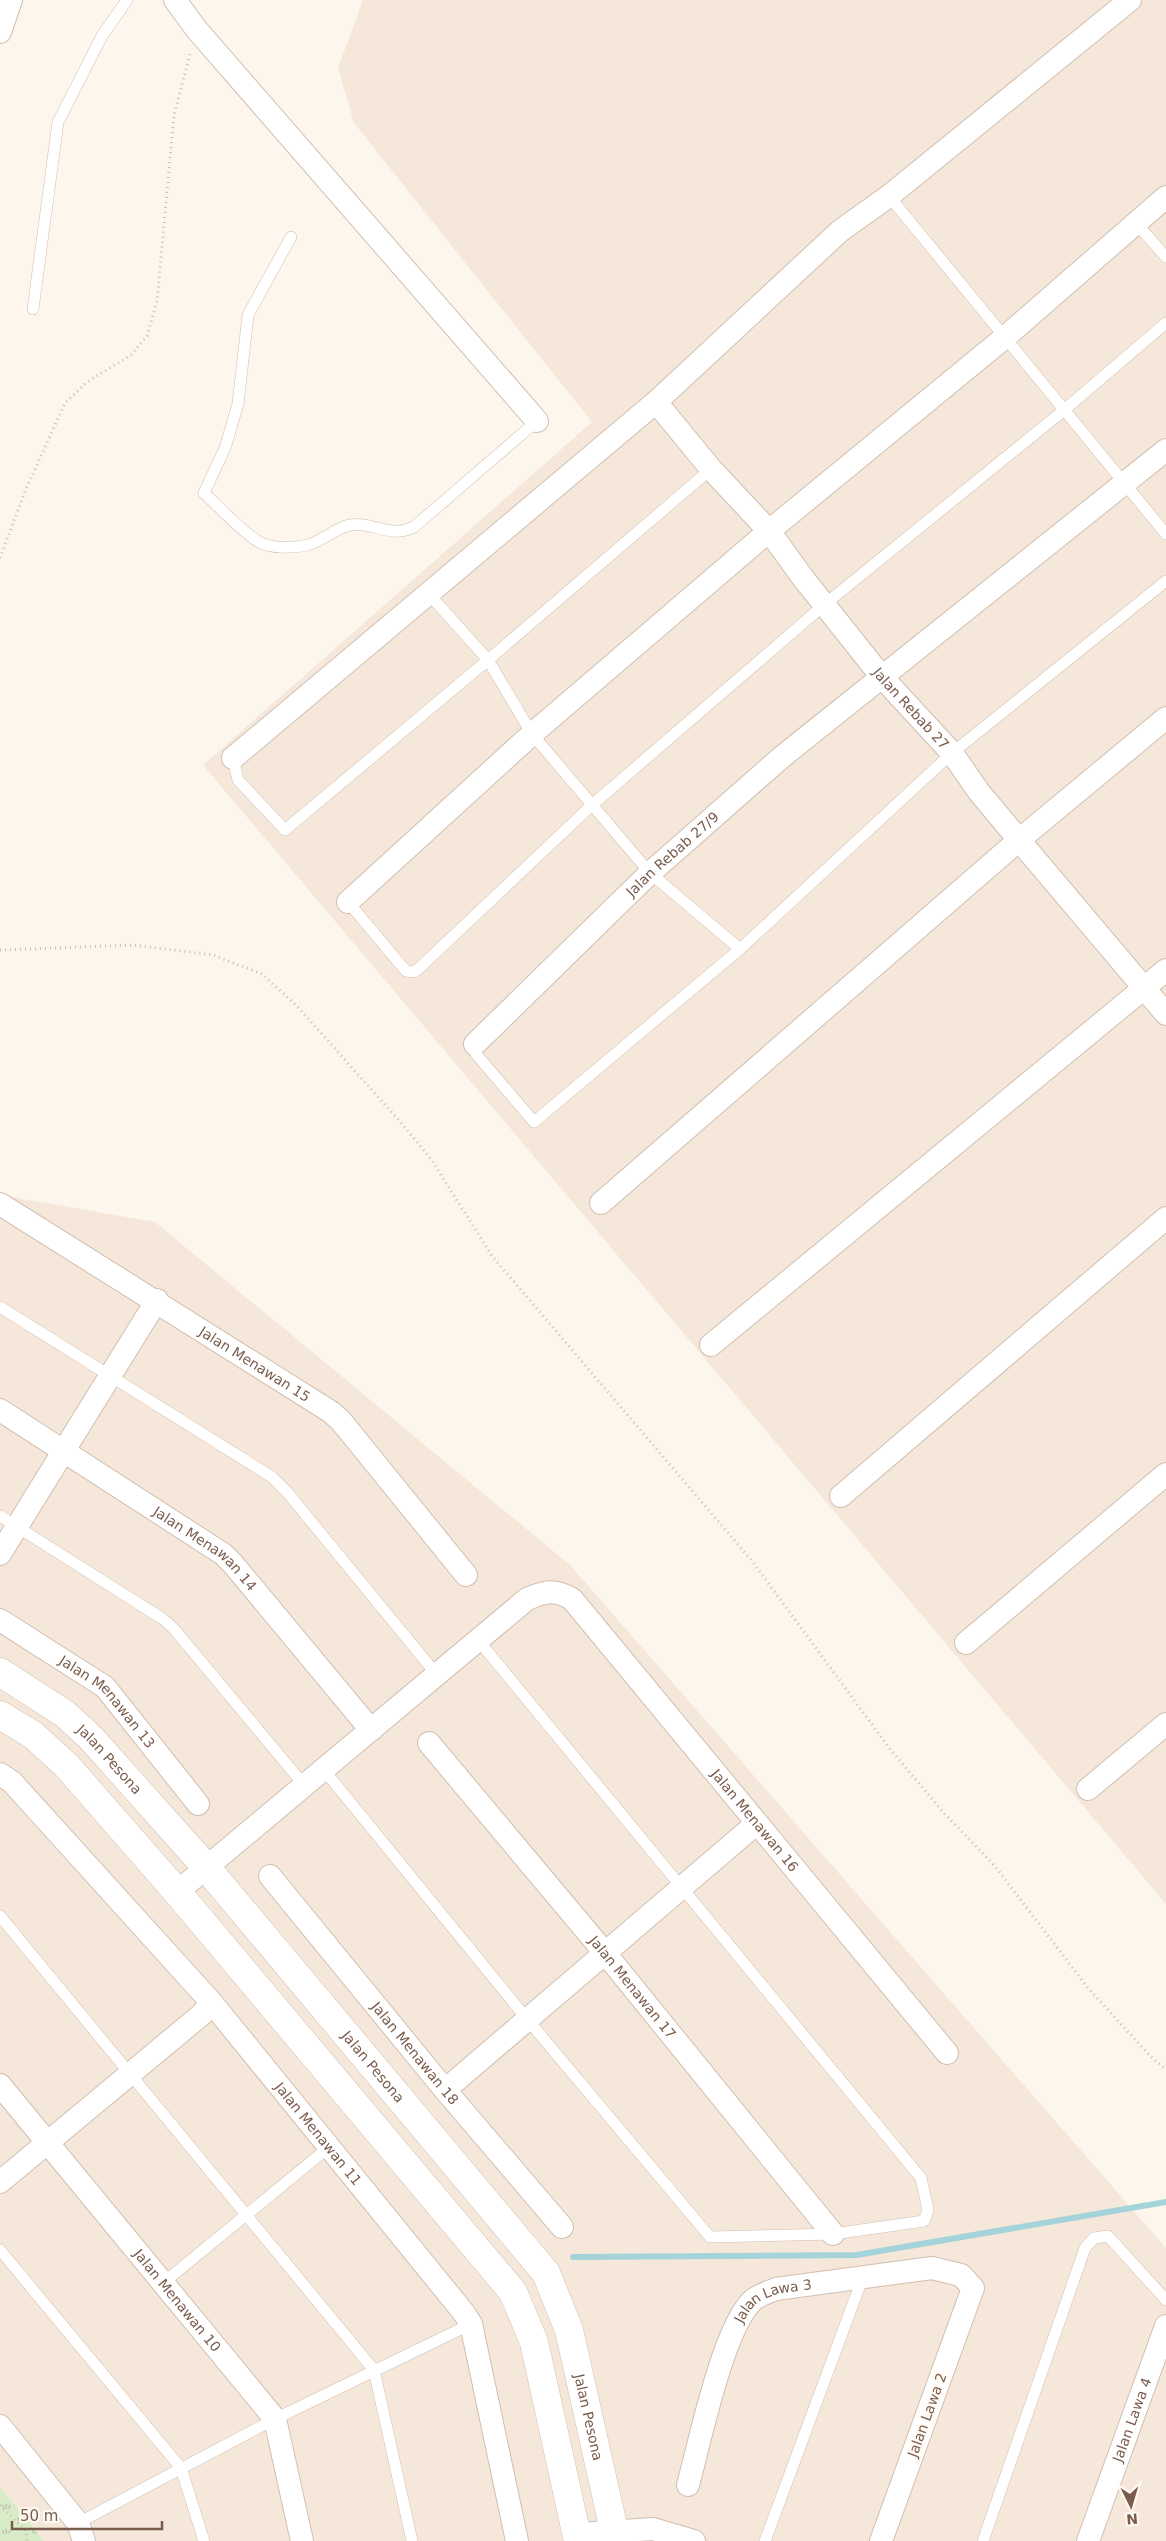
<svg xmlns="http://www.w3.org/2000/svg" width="1166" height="2541" font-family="'DejaVu Sans',sans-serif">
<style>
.residential{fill:#f5e8da}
.park{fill:url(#park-tufts)}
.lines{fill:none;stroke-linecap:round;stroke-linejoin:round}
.stream{stroke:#a5d3da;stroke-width:6}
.lane-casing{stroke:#d1beb0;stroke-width:12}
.street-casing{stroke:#d1beb0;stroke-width:24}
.secondary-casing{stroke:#d6c0b0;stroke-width:29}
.path{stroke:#d9b8a5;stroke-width:3;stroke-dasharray:1 4;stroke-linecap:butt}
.lane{stroke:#fff;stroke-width:11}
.street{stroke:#fff;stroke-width:22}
.secondary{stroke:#fff;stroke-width:28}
.labels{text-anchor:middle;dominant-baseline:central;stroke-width:4.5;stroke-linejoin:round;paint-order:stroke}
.street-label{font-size:14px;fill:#7a5c4d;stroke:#fffaf3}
</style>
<defs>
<pattern id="park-tufts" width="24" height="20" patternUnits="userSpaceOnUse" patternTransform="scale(1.25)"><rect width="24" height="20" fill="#d8ecc9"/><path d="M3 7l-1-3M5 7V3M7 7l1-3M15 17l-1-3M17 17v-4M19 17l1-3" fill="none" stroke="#b4c2a5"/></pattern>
</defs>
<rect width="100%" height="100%" fill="#fdf6ec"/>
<path class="residential" d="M 363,0 L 1166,0 L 1166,1904 L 203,765 L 592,422 L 354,123 L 338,68 Z
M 0,1195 L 155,1222 L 570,1565 L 1166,2248 L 1166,2541 L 0,2541 Z"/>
<path class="park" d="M 0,2487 L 44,2541 L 0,2541 Z"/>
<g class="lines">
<path class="stream" d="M 573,2257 L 857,2255 L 1166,2202"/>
<defs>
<path id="lane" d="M 889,196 L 1166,534
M 1135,222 L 1166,257
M 291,237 L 248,315 L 238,404 L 225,448 L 204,493 C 219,507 242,532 259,542 C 272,549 294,548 308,545 C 323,541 335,528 350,525 C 373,521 389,539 414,527 L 537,421
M 33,309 L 58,122 L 102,36 L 127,0
M 428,593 L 488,660 L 532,734 L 650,873 L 740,949
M 233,758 L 238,780 L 285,830 L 488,660 L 711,469
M 348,902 L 406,971 L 415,972 L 592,805 L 824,605 L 1063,411 L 1166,323
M 475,1044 L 476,1054 L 534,1122 L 740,949 L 952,753 L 1166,581
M 0,1307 L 272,1477 L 287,1492 L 437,1675
M 0,1516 L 163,1619 L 174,1629 L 304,1785
M 324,1770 L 527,2019 L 710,2237 L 833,2234 L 924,2221 L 928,2210 L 921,2178 L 478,1640
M 0,1916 L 374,2370 L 412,2541
M 0,2250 L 181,2468 L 204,2541
M 163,2283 L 328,2148
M 78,2523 L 275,2419 L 471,2324
M 765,2541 L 863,2277
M 983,2541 L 1085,2248 L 1094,2238 L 1108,2236 L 1166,2300"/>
<g id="street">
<path d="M 175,0 L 197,30 L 537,421"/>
<path d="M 0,32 L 11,0"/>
<path id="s1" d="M 656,402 L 711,469 L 769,531 L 803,578 L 881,676 L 952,753 L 979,792 L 1019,840 L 1166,1014"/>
<path d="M 233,758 L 656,402 L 840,231 L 889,196 L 1130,0"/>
<path d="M 348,902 L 532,734 L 769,531 L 1004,338 L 1166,197"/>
<path id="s2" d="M 475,1044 L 650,873 L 783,756 L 1166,450"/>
<path d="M 601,1203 L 1019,840 L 1166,718"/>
<path id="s3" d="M 0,1204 L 331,1412 L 341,1421 L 466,1575"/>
<path d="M 711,1345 L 1166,970"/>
<path id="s4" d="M 0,1410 L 223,1554 L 233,1564 L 371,1730"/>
<path d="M 841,1496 L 1166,1218"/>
<path d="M 0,1554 L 157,1300"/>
<path id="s5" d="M 0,1620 L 105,1687 L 198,1804"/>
<path d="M 966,1643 L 1166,1474"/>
<path id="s6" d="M 429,1743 L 605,1953 L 833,2234"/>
<path id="s7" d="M 0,1774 L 12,1782 L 212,2003 L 464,2313 L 471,2324 L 474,2338 L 517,2541"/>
<path d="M 1088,1789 L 1166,1724"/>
<path id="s8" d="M 270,1876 L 445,2090 L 562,2227"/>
<path id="s9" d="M 177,1892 L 527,1599 C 546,1591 554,1589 572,1599 L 947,2053"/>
<path id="s10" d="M 0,2085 L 275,2419 L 302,2541"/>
<path d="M 445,2090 L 757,1823"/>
<path d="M 0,2182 L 201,2015 L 212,2003"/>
<path d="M 0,2426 L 78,2523 L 84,2541"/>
<path id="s11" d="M 688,2485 C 700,2441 723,2329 752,2301 C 758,2295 769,2292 776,2289 L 932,2268 L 961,2275 L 973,2288 L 881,2541"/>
<path d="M 578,2534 L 653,2529 L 694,2541"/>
<path id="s12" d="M 1088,2541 L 1166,2326"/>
</g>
<g id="secondary">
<path id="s13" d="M 0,1672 L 65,1714 L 91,1738 L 206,1867 L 546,2273 L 569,2330 L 614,2530 L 614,2541"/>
<path d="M 0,1715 L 33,1735 L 66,1765 L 177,1892 L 513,2292 L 534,2342 L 578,2541"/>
</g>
</defs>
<use href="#lane" class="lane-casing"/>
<use href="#street" class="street-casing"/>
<use href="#secondary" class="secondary-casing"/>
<path class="path" d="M 0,558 L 26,489 L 65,403 L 87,382 L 131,355 L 147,336 L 157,301 L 174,115 L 190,54
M 0,950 L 134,945 L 213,955 L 262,974 L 297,1006 L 403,1125 L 431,1159 L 492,1256 L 752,1561 L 890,1749 L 943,1812 L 994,1865 L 1088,1988 L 1152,2058 L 1166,2069
M 0,2505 L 26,2531 L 27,2541"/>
<use href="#lane" class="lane"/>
<use href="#street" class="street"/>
<use href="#secondary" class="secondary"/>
</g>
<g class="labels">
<g class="street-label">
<text stroke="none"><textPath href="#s1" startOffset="399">Jalan Rebab 27</textPath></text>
<text stroke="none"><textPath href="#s2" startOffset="274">Jalan Rebab 27/9</textPath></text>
<text stroke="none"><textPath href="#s3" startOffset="301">Jalan Menawan 15</textPath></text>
<text stroke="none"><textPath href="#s4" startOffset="248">Jalan Menawan 14</textPath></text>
<text stroke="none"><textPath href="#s5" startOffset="136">Jalan Menawan 13</textPath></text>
<text stroke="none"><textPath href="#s13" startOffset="141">Jalan Pesona</textPath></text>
<text stroke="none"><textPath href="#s9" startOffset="791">Jalan Menawan 16</textPath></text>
<text stroke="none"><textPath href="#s6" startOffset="318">Jalan Menawan 17</textPath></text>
<text stroke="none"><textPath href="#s8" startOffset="229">Jalan Menawan 18</textPath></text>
<text stroke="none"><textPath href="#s13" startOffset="546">Jalan Pesona</textPath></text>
<text stroke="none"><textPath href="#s7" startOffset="481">Jalan Menawan 11</textPath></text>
<text stroke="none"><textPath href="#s10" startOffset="279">Jalan Menawan 10</textPath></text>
<text stroke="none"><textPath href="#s11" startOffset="215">Jalan Lawa 3</textPath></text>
<text transform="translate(927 2415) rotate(-70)">Jalan Lawa 2</text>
<text stroke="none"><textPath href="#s13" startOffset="966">Jalan Pesona</textPath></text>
<text stroke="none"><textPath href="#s12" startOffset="129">Jalan Lawa 4</textPath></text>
</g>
</g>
<g transform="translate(1131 2506) rotate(175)" stroke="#fffaf3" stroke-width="4" paint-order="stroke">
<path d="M0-4L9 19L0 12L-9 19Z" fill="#7a5c4d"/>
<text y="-8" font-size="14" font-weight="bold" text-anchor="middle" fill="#7a5c4d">N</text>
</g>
<path d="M12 2521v8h150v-8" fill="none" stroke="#7a5c4d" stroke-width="2.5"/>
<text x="20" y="2521" font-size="15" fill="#7a5c4d" stroke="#fffaf3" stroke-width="4" paint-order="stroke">50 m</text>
</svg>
